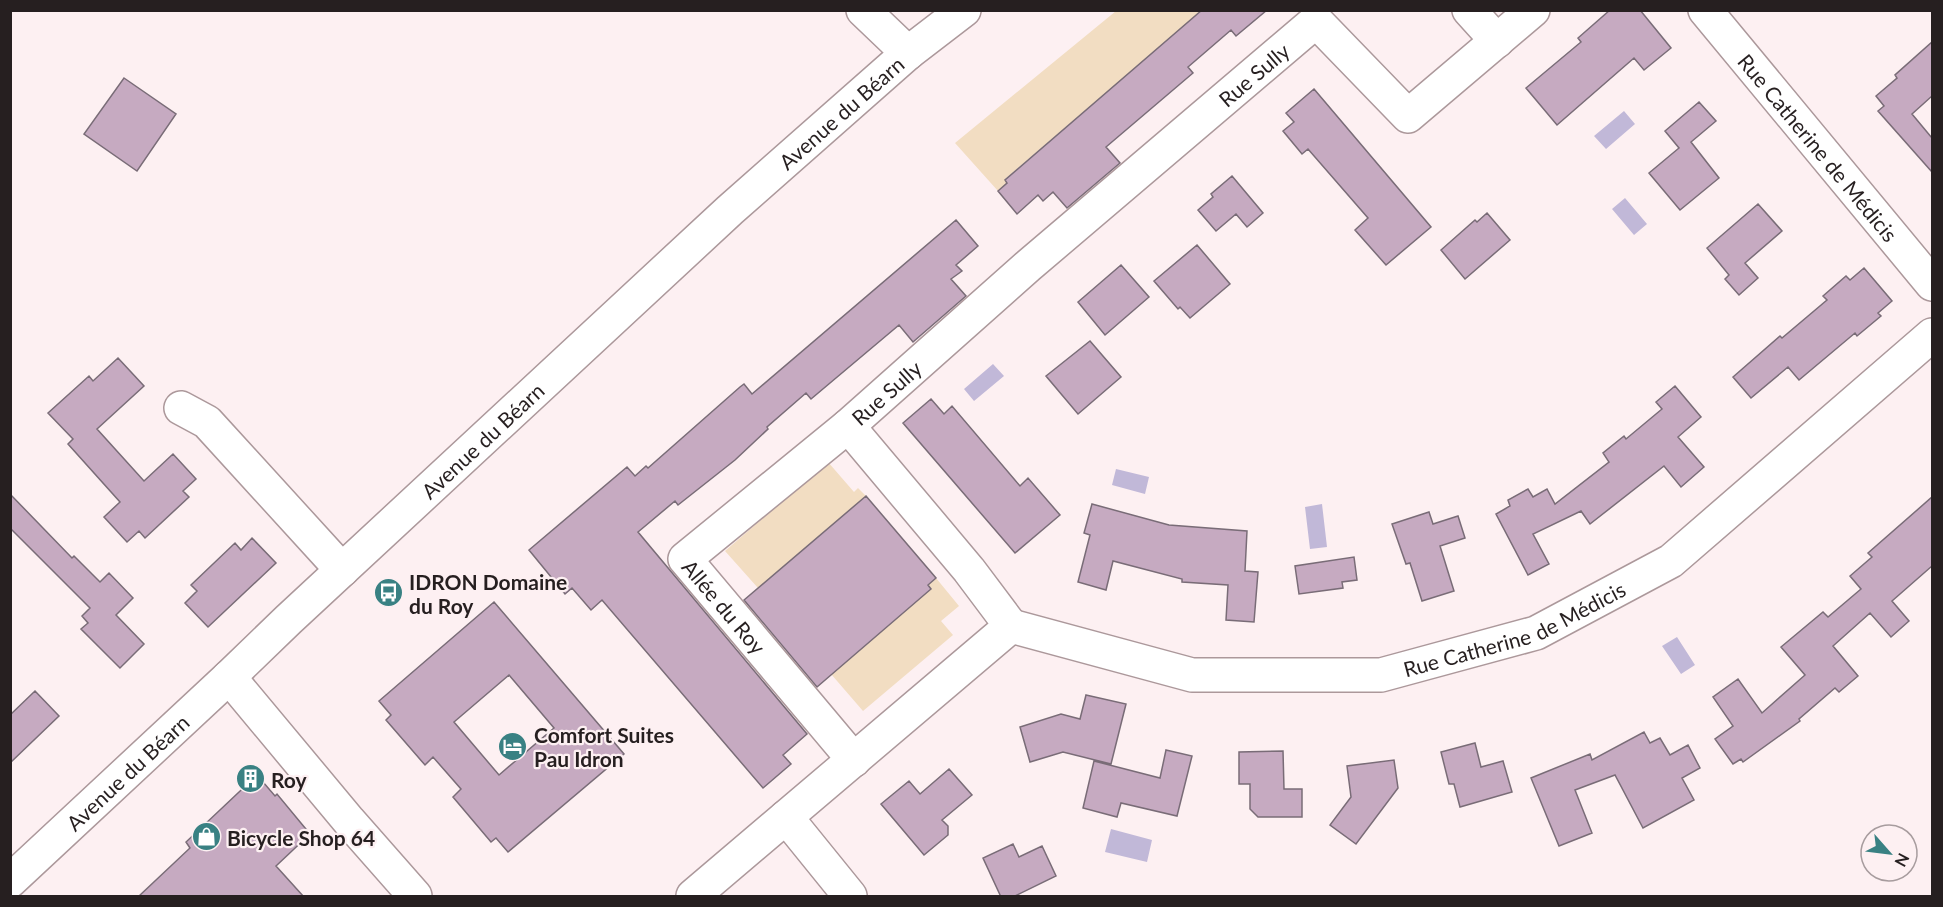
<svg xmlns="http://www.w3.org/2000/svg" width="1943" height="907" font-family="Lato,sans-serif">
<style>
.green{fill:#f2ddc2}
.water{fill:#c1b8d8}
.building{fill:#c6aac1;stroke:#796c77;stroke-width:1.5;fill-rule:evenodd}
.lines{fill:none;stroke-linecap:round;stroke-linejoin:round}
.minor-casing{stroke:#ac989b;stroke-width:36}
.minor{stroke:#fff;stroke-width:33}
.labels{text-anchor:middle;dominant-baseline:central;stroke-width:4.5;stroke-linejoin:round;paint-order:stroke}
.street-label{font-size:21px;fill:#261f20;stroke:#fdf0f2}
.poi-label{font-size:21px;font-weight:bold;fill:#261f20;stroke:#fdf0f2;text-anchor:start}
</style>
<rect width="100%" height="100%" fill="#fdf0f2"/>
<path class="green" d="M 1116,11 L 1202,11 L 1005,179 L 1007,183 L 998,191 L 955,143 Z
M 828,462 L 854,492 L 858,488 L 866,496 L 758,588 L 725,551 Z
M 936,578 L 959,606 L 941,621 L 953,635 L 863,711 L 831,674 L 931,589 L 928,585 Z"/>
<path class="water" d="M 1624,111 L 1635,124 L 1606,149 L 1594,136 Z
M 1625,198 L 1647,224 L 1634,235 L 1612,209 Z
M 993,364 L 1004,376 L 974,401 L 964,389 Z
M 1116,469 L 1149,477 L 1145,494 L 1112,485 Z
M 1322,504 L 1327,547 L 1310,549 L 1305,507 Z
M 1677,637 L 1695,665 L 1681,674 L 1662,646 Z
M 1111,829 L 1152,840 L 1147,862 L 1105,852 Z"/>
<path class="building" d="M 1202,10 L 1267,10 L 1236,36 L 1231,30 L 1188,67 L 1193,73 L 1106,147 L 1120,163 L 1067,208 L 1053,192 L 1043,201 L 1038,195 L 1017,214 L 998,191 L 1007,183 L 1005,180 Z
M 1610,10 L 1640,10 L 1671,48 L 1644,70 L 1634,58 L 1557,125 L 1526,88 L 1581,42 L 1578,38 Z
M 1932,42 L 1932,96 L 1912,114 L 1932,138 L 1932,172 L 1878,111 L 1884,106 L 1876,96 L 1897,78 L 1895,75 Z
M 124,78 L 176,114 L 137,171 L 84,134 Z
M 1314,89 L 1431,227 L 1386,265 L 1355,230 L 1368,218 L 1308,149 L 1302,154 L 1283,131 L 1294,122 L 1286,113 Z
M 1699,102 L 1716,121 L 1691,142 L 1719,178 L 1680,210 L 1649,173 L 1679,148 L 1665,131 Z
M 1232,176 L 1263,213 L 1247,227 L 1236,214 L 1216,231 L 1198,210 L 1213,197 L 1211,194 Z
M 1758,204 L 1782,231 L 1745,263 L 1758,278 L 1739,295 L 1725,279 L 1729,275 L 1707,248 Z
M 1487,213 L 1510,240 L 1465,279 L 1441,250 L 1475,220 L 1477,222 Z
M 956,220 L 978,246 L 956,265 L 962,271 L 951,279 L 966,296 L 913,342 L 899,325 L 811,399 L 806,393 L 767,427 L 768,429 L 735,460 L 678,505 L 675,501 L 638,532 L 807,734 L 783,755 L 791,764 L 763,788 L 602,600 L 591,610 L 572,588 L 565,594 L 529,550 L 627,467 L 635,476 L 646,466 L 648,468 L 740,387 L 744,384 L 752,394 Z
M 1197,245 L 1230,284 L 1190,318 L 1180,307 L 1178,309 L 1154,281 Z
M 1121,265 L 1149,297 L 1105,335 L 1078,302 Z
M 1864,268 L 1892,301 L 1878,313 L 1881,316 L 1857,336 L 1855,333 L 1799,380 L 1788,367 L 1751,398 L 1733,377 L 1780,336 L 1782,338 L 1827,300 L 1823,296 L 1846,276 L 1850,280 Z
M 1090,341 L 1121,377 L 1078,414 L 1046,376 Z
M 118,358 L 144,386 L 97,429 L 144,481 L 173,454 L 196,479 L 183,491 L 189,497 L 145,538 L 139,531 L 127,542 L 104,517 L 120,502 L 68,444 L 73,439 L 48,413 L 89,376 L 93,381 Z
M 1675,386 L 1701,417 L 1678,437 L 1704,467 L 1681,487 L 1664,466 L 1590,524 L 1581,511 L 1533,534 L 1549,564 L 1528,575 L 1496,514 L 1510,506 L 1508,500 L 1528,489 L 1533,497 L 1547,489 L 1555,504 L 1609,462 L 1603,453 L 1624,436 L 1626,439 L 1662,409 L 1656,402 Z
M 931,399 L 944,414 L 952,406 L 1020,486 L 1028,478 L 1060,515 L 1015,553 L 903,423 Z
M 10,494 L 72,558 L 74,556 L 100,582 L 109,573 L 133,598 L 116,615 L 144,644 L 120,668 L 81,629 L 88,623 L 82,616 L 90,608 L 10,528 Z
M 866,496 L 936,578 L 928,585 L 931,589 L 817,687 L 744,600 Z
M 1932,497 L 1932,566 L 1892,601 L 1909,621 L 1891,637 L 1870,613 L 1833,646 L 1858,676 L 1839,692 L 1835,688 L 1799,719 L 1800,721 L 1743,762 L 1741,759 L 1733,764 L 1715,739 L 1733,726 L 1713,697 L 1738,679 L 1762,713 L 1805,675 L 1781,647 L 1823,612 L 1828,617 L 1861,589 L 1850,576 L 1872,557 L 1868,553 Z
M 1092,504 L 1169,525 L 1247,531 L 1245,571 L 1258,572 L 1254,622 L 1226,620 L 1228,585 L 1182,582 L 1182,579 L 1113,561 L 1106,590 L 1078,582 L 1090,535 L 1084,533 Z
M 1429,512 L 1433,524 L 1458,516 L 1465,538 L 1440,546 L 1454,591 L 1422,601 L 1410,563 L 1406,564 L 1392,524 Z
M 252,538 L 276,563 L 208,627 L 185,603 L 197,591 L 191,585 L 235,543 L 241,550 Z
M 1354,557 L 1357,580 L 1342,582 L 1343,588 L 1299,594 L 1295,566 Z
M 494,602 L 624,754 L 508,852 L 496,838 L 491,842 L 453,797 L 461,789 L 433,757 L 425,765 L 386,720 L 391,715 L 379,701 ZM 509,675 L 554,728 L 499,775 L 454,722 Z
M 35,691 L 59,716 L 10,763 L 10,715 Z
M 1086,695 L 1126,704 L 1111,764 L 1063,752 L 1030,762 L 1020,727 L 1061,714 L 1080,719 Z
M 1644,732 L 1650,743 L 1660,738 L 1670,755 L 1688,745 L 1700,768 L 1682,778 L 1694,800 L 1643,828 L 1615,775 L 1575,790 L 1592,833 L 1559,846 L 1531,778 L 1590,754 L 1592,760 Z
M 1475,743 L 1481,767 L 1503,761 L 1512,792 L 1460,807 L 1454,784 L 1449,784 L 1441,752 Z
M 1166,750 L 1192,756 L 1177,816 L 1121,803 L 1117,817 L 1083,808 L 1094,761 L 1160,778 Z
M 1283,751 L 1284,789 L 1302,789 L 1302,817 L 1258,817 L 1250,809 L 1250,784 L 1239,784 L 1239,752 Z
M 1394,760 L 1398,788 L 1356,844 L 1330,825 L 1351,797 L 1347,766 Z
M 949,769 L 972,795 L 942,820 L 948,826 L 948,835 L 924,855 L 881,804 L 909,781 L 920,794 Z
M 257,775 L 275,796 L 277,794 L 310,834 L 276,866 L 304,897 L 138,897 L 190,848 L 186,842 Z
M 1013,844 L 1019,857 L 1042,846 L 1056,876 L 1013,897 L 1001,897 L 983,858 Z"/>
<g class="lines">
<defs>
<g id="minor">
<path d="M 863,10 L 908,53"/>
<path d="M 1469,10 L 1497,41"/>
<path id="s1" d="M 1705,10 L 1932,284"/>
<path d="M 181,408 L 207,422 L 342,570"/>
<path id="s2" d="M 848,426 L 685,559 L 854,760"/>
<path id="s3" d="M 1011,626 L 1192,675 L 1381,675 L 1536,633 L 1671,561 L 1932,335"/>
<path d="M 229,677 L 349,821 L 415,896"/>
<path d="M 786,817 L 850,896"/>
<path id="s4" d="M 10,881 L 229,677 L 288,620 L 730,210 L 908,53 L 964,10"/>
<path id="s5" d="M 693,896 L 1011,626 L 969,570 L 848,426 L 1028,266 L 1316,21 L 1408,116 L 1533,10"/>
</g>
</defs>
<use href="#minor" class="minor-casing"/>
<use href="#minor" class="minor"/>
</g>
<defs>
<symbol id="bus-disc" viewBox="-11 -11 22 22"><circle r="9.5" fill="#398183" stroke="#fdf0f2"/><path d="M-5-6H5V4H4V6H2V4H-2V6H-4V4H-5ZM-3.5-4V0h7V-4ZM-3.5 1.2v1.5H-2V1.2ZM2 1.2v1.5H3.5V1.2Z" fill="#fff"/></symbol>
<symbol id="hotel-disc" viewBox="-11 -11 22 22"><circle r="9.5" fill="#398183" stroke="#fdf0f2"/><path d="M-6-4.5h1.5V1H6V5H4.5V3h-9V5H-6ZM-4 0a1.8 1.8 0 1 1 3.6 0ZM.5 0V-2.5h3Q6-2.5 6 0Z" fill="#fff"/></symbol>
<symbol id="building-disc" viewBox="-11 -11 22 22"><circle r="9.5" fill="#398183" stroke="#fdf0f2"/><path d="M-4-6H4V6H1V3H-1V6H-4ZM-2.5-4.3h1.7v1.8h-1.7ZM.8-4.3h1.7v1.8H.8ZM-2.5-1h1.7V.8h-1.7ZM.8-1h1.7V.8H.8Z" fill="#fff"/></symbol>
<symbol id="shop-disc" viewBox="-11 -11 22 22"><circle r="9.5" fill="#398183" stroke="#fdf0f2"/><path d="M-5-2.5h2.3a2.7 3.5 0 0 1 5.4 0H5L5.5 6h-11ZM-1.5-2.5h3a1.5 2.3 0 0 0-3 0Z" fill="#fff"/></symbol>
</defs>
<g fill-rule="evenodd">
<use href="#bus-disc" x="372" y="576" width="33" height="33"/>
<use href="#hotel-disc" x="496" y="730" width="33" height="33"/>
<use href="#building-disc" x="234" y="762" width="33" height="33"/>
<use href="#shop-disc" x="190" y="820" width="33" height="33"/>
</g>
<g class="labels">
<g class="street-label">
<text stroke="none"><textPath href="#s5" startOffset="1212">Rue Sully</textPath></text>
<text stroke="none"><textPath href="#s4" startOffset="1132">Avenue du Béarn</textPath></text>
<text stroke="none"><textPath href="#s1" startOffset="178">Rue Catherine de Médicis</textPath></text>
<text stroke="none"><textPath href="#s5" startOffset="726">Rue Sully</textPath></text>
<text stroke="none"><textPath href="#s4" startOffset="646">Avenue du Béarn</textPath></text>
<text stroke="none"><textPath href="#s2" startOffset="272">Allée du Roy</textPath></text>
<text stroke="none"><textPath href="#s3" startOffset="518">Rue Catherine de Médicis</textPath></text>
<text stroke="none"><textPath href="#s4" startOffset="160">Avenue du Béarn</textPath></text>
</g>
<g class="poi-label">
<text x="409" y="581">IDRON Domaine<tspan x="409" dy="24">du Roy</tspan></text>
<text x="534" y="734">Comfort Suites<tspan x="534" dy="24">Pau Idron</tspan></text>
<text x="271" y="779">Roy</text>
<text x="227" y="837">Bicycle Shop 64</text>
</g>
</g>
<rect width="1943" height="907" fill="none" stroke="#261f20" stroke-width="24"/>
<g transform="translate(1889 853) rotate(118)"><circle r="28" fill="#fdf0f2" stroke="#a79c9e" stroke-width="1.5"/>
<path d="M0-4.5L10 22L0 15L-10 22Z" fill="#398183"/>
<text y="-9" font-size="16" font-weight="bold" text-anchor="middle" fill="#261f20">N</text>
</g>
</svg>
